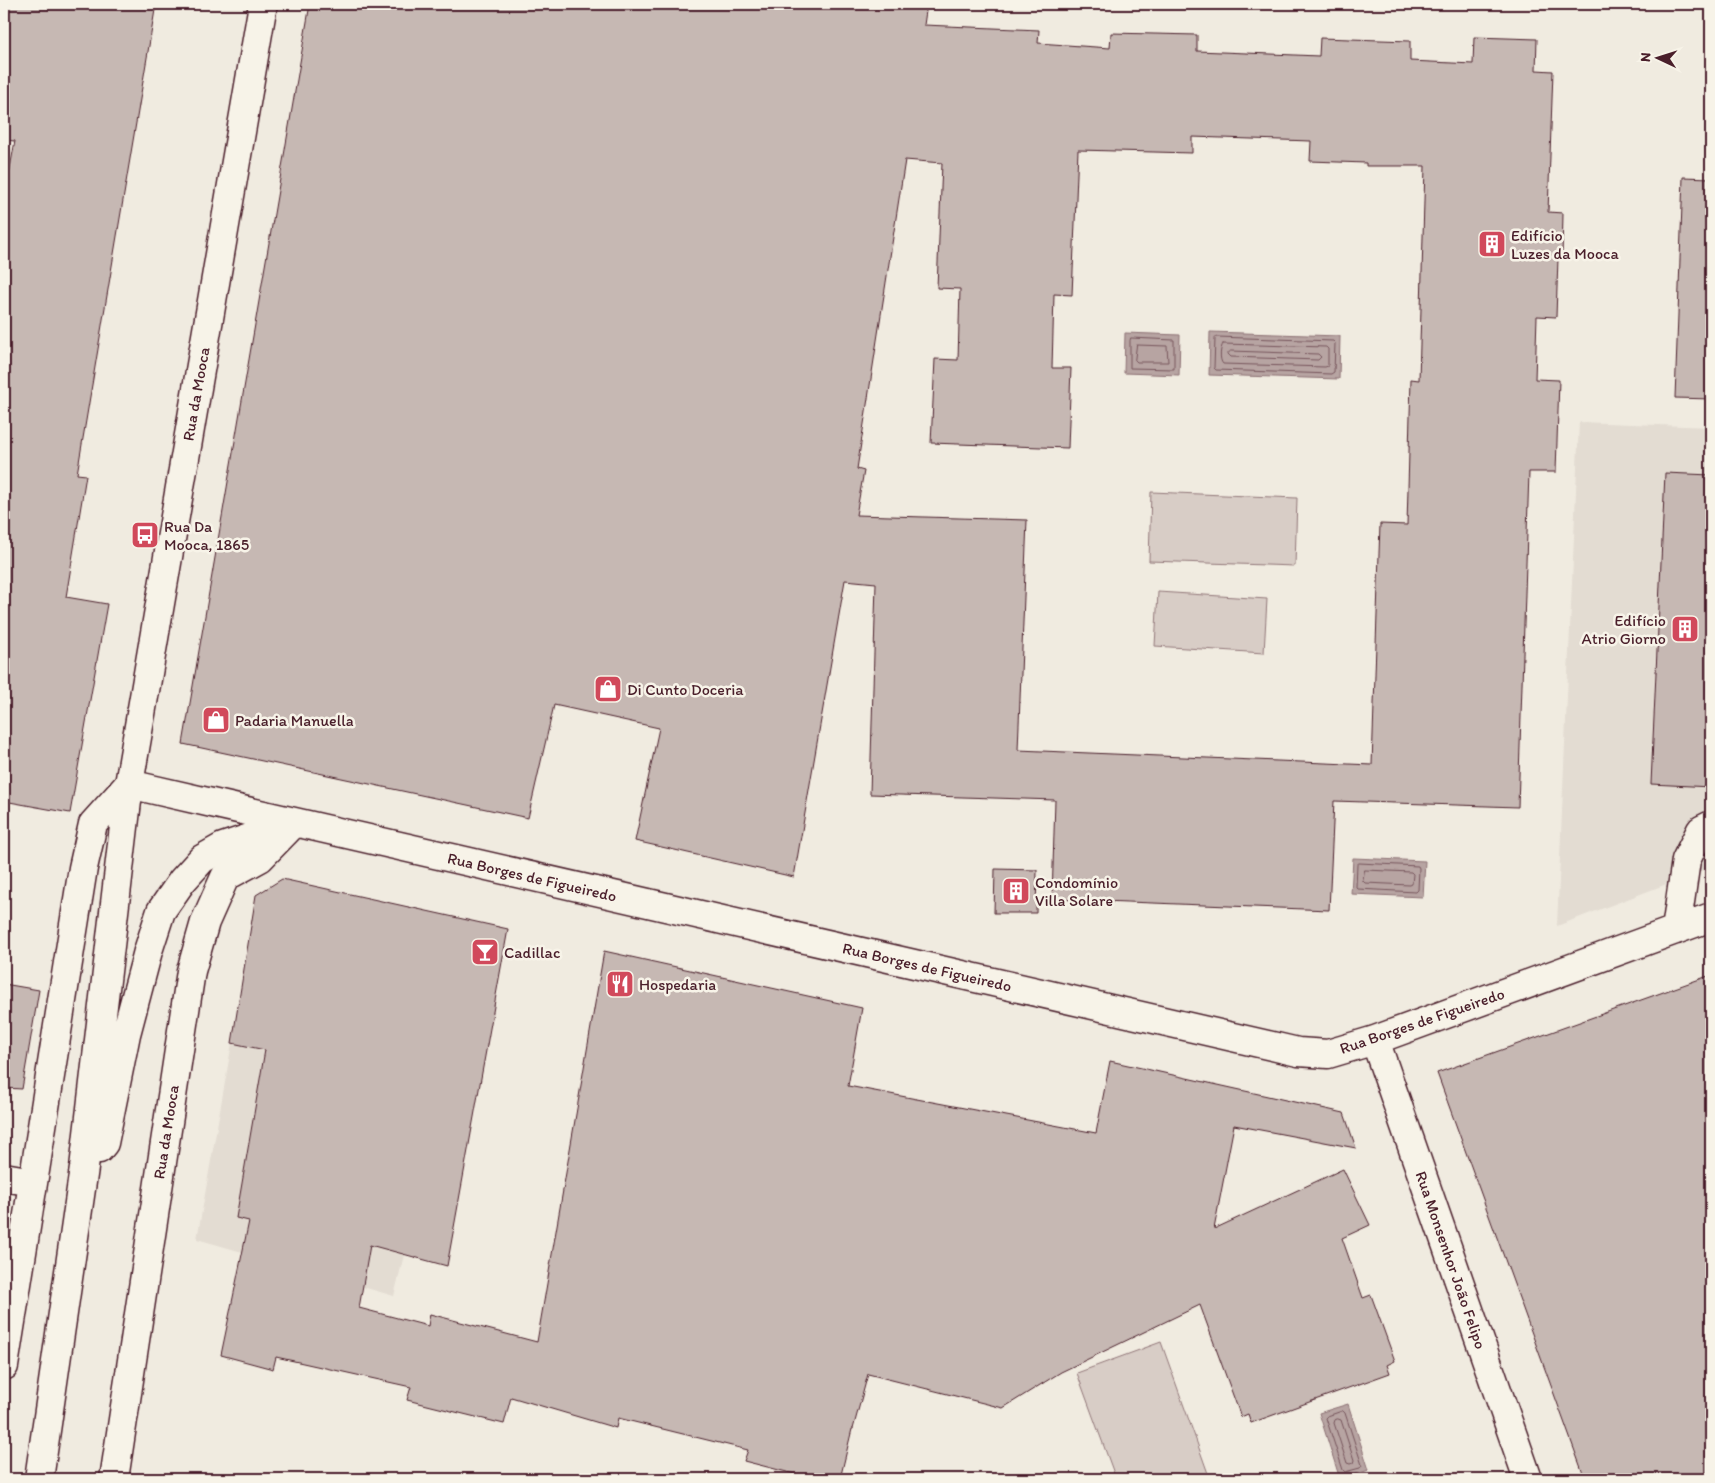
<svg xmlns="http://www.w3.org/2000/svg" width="1715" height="1483" font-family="Itim,sans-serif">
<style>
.built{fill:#e3dcd2}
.green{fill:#d8cdc6;stroke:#917678}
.water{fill:#b7a4a2;stroke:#8b6f72}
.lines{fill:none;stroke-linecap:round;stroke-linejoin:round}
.shore{stroke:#76545b;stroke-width:1}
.building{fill:#c6b8b3;stroke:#4a1f2b;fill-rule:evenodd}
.minor-casing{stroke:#4a1f2b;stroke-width:31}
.major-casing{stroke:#4a1f2b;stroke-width:31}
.minor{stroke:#f7f3e8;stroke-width:28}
.major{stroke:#f7f3e8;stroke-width:28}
.labels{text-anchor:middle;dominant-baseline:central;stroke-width:5;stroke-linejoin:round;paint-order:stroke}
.poi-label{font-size:16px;fill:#4a1f2b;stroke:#f7f3e8;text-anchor:start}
.street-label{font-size:16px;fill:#4a1f2b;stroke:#f7f3e8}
</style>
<rect width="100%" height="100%" fill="#f0ebe0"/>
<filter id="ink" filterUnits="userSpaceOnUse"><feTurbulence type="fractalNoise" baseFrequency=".02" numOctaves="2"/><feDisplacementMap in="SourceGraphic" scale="10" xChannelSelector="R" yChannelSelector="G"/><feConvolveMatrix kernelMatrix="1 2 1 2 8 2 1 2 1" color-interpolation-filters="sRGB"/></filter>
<g filter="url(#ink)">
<path class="built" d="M 1579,422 L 1711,427 L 1711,867 L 1557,926 Z
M 232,1043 L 441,1087 L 411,1256 L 404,1255 L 394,1296 L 197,1239 Z"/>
<path class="green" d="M 1151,492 L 1297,498 L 1295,566 L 1149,561 Z
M 1158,592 L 1267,599 L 1264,653 L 1155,646 Z
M 1161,1342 L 1210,1479 L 1116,1479 L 1077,1373 Z"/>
<path class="water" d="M 1210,332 L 1340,336 L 1339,379 L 1209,375 Z
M 1125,333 L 1180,335 L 1179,375 L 1124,373 Z
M 1353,858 L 1425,861 L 1423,897 L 1351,894 Z
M 1348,1404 L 1369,1470 L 1340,1479 L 1319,1413 Z"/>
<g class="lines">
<path class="shore" d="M 1217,337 L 1333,341 L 1335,343 L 1334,372 L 1331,374 L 1216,370 L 1214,368 L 1215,339 Z
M 1131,338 L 1174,340 L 1174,369 L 1130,368 L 1130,341 Z
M 1223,344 L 1326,347 L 1328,349 L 1328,366 L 1325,367 L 1223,364 C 1219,360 1220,348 1223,344 Z
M 1137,345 L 1167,346 L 1168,362 L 1137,362 L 1135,360 Z
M 1231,351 L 1318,354 L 1321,357 L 1318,360 L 1231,357 L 1228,354 Z
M 1359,863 L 1418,866 L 1419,868 L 1418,890 L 1416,892 L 1358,889 L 1356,887 L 1357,865 Z
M 1365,870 L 1411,872 L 1413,874 L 1412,884 L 1410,885 L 1365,883 L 1363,881 Z
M 1343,1411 L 1345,1413 L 1362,1465 L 1360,1468 L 1345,1472 L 1343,1470 L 1326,1418 L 1328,1416 Z
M 1338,1419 L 1341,1420 L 1354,1460 L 1353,1463 L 1350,1464 L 1347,1463 L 1334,1423 L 1335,1420 Z"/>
</g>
<path class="building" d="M 4,4 L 156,4 L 77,474 L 86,475 L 66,597 L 107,604 L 70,813 L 4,801 L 4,201 L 15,141 L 4,140 Z
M 310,4 L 927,4 L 924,25 L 1039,30 L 1038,43 L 1110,48 L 1111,33 L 1197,35 L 1197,51 L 1319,56 L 1320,38 L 1410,41 L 1410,61 L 1473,64 L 1474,37 L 1537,39 L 1536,70 L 1553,71 L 1548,212 L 1563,213 L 1562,259 L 1558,258 L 1556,317 L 1537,316 L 1535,379 L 1559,380 L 1556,472 L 1529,472 L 1518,807 L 1334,801 L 1329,910 L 1052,899 L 1055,800 L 870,794 L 876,583 L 845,580 L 794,877 L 635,841 L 659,728 L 554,705 L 528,818 L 183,744 ZM 1192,137 L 1311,141 L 1310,161 L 1366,163 L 1366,166 L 1425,166 L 1419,380 L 1411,379 L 1407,525 L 1380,524 L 1372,765 L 1018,750 L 1027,520 L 856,515 L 864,471 L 857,469 L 905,160 L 942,163 L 937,288 L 960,289 L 958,360 L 935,359 L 931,443 L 1068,448 L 1071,368 L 1052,368 L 1054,294 L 1072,295 L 1078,150 L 1192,153 Z
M 1683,177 L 1711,178 L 1711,399 L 1675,398 Z
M 1665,473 L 1711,475 L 1711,787 L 1651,784 Z
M 995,869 L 1037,870 L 1036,913 L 994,913 Z
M 282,879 L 508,929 L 447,1266 L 370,1245 L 359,1308 L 428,1326 L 430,1314 L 537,1342 L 604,951 L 862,1008 L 848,1086 L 1096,1133 L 1110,1061 L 1344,1113 L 1356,1148 L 1234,1125 L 1214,1229 L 1343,1169 L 1370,1225 L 1342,1238 L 1363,1298 L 1371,1295 L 1395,1361 L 1387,1365 L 1390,1373 L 1251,1423 L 1248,1414 L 1241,1417 L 1200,1305 L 1061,1372 L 1003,1408 L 868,1374 L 853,1429 L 852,1429 L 840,1479 L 814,1479 L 744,1461 L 748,1450 L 618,1418 L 616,1428 L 511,1397 L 504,1424 L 407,1400 L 411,1387 L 276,1357 L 273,1369 L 221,1355 L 249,1221 L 236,1218 L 265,1050 L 232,1043 L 256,895 Z
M 1711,975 L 1711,1479 L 1585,1479 L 1437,1073 Z
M 4,984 L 39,990 L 22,1089 L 4,1088 Z"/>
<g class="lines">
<defs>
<path id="minor" d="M 1676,930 L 1686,860 L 1701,830 L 1711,825
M 1375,1040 L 1528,1479
M 4,1177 L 33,1182
M 4,1366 L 83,868 L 93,824 L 129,784 L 1298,1052 L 1328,1054 L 1375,1040 L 1711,917
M 114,1479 L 191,971 L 205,922 L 225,877 L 260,858 L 294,823"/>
<path id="major" d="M 99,1149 L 104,1143 L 126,1034 L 148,951 L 161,911 L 182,881 L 202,859 L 223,847 L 294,823
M 39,1479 L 84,1168 L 129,784 L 263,4"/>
</defs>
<use href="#minor" class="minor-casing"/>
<use href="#major" class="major-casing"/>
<use href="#minor" class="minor"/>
<use href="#major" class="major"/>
</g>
</g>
<defs>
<symbol id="building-square" viewBox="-11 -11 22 22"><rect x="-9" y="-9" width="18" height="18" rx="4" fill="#d1495b" stroke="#f7f3e8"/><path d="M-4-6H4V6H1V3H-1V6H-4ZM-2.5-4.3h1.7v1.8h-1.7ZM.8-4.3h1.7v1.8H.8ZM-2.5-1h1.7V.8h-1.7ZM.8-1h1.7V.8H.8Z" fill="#fff"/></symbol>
<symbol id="bus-square" viewBox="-11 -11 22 22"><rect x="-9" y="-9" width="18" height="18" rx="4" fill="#d1495b" stroke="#f7f3e8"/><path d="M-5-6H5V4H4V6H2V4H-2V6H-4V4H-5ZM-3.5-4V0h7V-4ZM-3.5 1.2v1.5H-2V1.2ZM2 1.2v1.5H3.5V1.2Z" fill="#fff"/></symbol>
<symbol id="shop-square" viewBox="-11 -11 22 22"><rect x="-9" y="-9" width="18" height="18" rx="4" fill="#d1495b" stroke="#f7f3e8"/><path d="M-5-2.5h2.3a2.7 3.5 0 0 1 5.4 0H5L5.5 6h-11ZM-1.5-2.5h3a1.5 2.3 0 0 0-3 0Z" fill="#fff"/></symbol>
<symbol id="bar-square" viewBox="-11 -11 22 22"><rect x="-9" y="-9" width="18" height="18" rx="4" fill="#d1495b" stroke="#f7f3e8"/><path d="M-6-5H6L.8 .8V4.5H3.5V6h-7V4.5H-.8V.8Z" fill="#fff"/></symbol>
<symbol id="restaurant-square" viewBox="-11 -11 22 22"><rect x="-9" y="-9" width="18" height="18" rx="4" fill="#d1495b" stroke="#f7f3e8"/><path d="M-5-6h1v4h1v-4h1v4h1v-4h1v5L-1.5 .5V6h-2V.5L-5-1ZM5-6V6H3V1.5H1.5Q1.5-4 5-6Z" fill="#fff"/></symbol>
</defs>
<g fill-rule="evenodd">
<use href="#building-square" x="1476" y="228" width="32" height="32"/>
<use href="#bus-square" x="129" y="519" width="32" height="32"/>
<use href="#building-square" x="1669" y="613" width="32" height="32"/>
<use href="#shop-square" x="592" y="673" width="32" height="32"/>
<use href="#shop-square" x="200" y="704" width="32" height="32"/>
<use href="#building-square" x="1000" y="875" width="32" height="32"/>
<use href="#bar-square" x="469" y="936" width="32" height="32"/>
<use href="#restaurant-square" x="604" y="968" width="32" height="32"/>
</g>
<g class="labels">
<g class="poi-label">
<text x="1511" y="235">Edifício<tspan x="1511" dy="18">Luzes da Mooca</tspan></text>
<text x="164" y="526">Rua Da<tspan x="164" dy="18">Mooca, 1865</tspan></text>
<text x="1666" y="620" text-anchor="end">Edifício<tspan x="1666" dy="18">Atrio Giorno</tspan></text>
<text x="627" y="689">Di Cunto Doceria</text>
<text x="235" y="720">Padaria Manuella</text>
<text x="1035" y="882">Condomínio<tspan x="1035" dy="18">Villa Solare</tspan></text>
<text x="504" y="952">Cadillac</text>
<text x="639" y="984">Hospedaria</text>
</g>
<g class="street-label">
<text transform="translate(196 394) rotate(-80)">Rua da Mooca</text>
<text transform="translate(532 877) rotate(13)">Rua Borges de Figueiredo</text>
<text transform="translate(927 967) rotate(13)">Rua Borges de Figueiredo</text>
<text transform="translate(1422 1021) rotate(-19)">Rua Borges de Figueiredo</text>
<text transform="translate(166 1132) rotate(-81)">Rua da Mooca</text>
<text transform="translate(1451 1260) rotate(71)">Rua Monsenhor João Felipo</text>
</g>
</g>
<rect width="1715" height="1483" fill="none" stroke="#f7f3e8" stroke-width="20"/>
<rect x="10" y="10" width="1695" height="1463" fill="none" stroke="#4a1f2b" stroke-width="2" filter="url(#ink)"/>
<g transform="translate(1658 58) rotate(274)" stroke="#f7f3e8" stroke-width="4" paint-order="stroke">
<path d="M0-4L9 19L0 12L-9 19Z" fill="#4a1f2b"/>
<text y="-8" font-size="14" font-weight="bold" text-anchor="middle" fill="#4a1f2b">N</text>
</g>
</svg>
